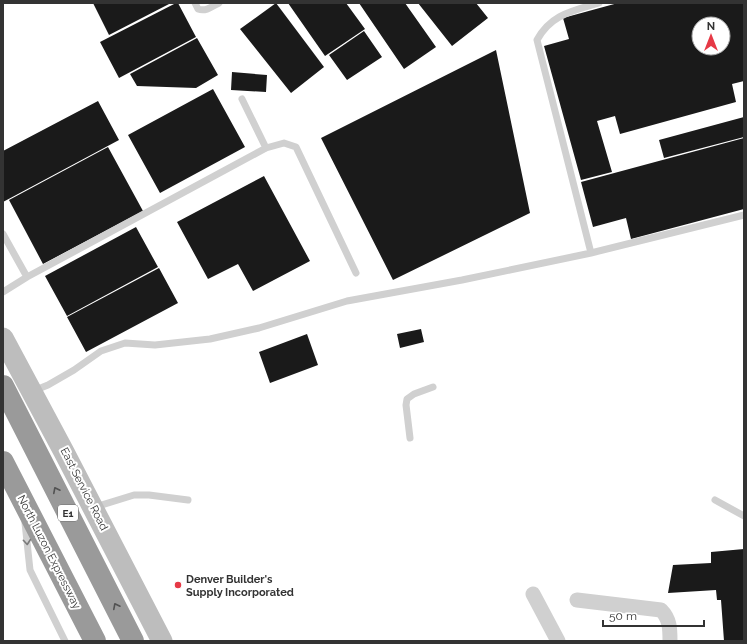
<svg xmlns="http://www.w3.org/2000/svg" width="747" height="644" font-family="Raleway,sans-serif">
<style>
.building{fill:#1a1a1a;fill-rule:evenodd}
.lines{fill:none;stroke-linecap:round;stroke-linejoin:round}
.lane{stroke:#d0d0d0;stroke-width:7}
.street{stroke:#d0d0d0;stroke-width:15}
.secondary{stroke:#bdbdbd;stroke-width:21}
.highway{stroke:#9a9a9a;stroke-width:22}
.oneway{stroke:#525252}
.oneway2{stroke:#7a7a7a}
.poi-dot{fill:#e63946;stroke:#fff;stroke-width:1.5}
.labels{text-anchor:middle;dominant-baseline:central;stroke-width:4;stroke-linejoin:round;paint-order:stroke}
.shield{fill:#fff;stroke:#707070;stroke-width:1}
.shield-label{font-size:10px;font-weight:bold;fill:#333}
.street-label{font-size:11px;fill:#333;stroke:#fff}
.poi-label{font-size:11px;font-weight:bold;fill:#333;stroke:#fff;text-anchor:start}
</style>
<rect width="100%" height="100%" fill="#fff"/>
<path class="building" d="M 93,3 L 171,3 L 109,35 Z
M 176,3 L 178,3 L 196,37 L 119,78 L 100,42 Z
M 276,3 L 324,67 L 291,93 L 240,29 Z
M 288,3 L 346,3 L 365,29 L 325,56 Z
M 359,3 L 405,3 L 436,47 L 404,69 Z
M 418,3 L 476,3 L 488,18 L 452,46 Z
M 618,3 L 744,3 L 744,81 L 732,84 L 736,102 L 620,134 L 615,116 L 597,121 L 612,172 L 581,180 L 544,46 L 569,39 L 563,18 ZM 699,24 L 723,24 L 723,48 L 699,48 Z
M 364,31 L 382,57 L 347,80 L 329,55 Z
M 197,38 L 218,75 L 196,88 L 137,86 L 130,74 Z
M 496,50 L 530,213 L 393,280 L 321,138 Z
M 232,72 L 267,75 L 266,92 L 231,90 Z
M 213,89 L 245,147 L 160,193 L 128,135 Z
M 98,101 L 119,140 L 3,202 L 3,151 Z
M 744,117 L 744,137 L 664,158 L 659,140 Z
M 744,138 L 744,209 L 631,239 L 626,218 L 593,227 L 581,182 Z
M 108,147 L 143,211 L 43,264 L 9,200 Z
M 264,176 L 310,261 L 253,291 L 238,264 L 208,279 L 177,222 Z
M 136,227 L 158,267 L 67,316 L 45,276 Z
M 159,268 L 178,303 L 86,352 L 67,317 Z
M 421,329 L 424,342 L 400,348 L 397,334 Z
M 307,334 L 318,365 L 270,383 L 259,352 Z
M 744,549 L 744,641 L 724,641 L 721,600 L 717,600 L 716,590 L 668,593 L 673,565 L 711,563 L 711,552 Z"/>
<g class="lines">
<path class="lane" d="M 195,3 L 198,9 C 206,12 213,6 219,3
M 242,99 L 266,148
M 3,234 L 27,277 L 3,292
M 591,253 L 537,40 C 551,14 573,11 599,3
M 27,277 L 266,148 L 284,143 L 296,147 L 356,273
M 33,391 L 48,385 L 74,370 L 101,351 L 125,343 L 155,345 L 210,339 L 259,328 L 347,301 L 462,280 L 591,253 L 744,215
M 410,438 L 406,405 L 407,399 L 414,394 L 433,387
M 715,500 L 744,516
M 95,507 L 134,495 L 149,495 L 188,500
M 25,523 L 30,570 L 65,641"/>
<path class="street" d="M 533,594 L 558,641
M 577,600 L 661,610 C 670,619 670,629 670,641"/>
<path class="secondary" d="M 3,338 L 64,452 L 162,641"/>
<path class="highway" d="M 3,386 L 133,641
M 3,462 L 95,641"/>
</g>
<defs><path id="oneway-chevron" d="M-2-3.5L2.5 0L-2 3.5" fill="none" stroke-width="1.6" stroke-linecap="round" stroke-linejoin="round"/></defs>
<g class="oneway">
<use href="#oneway-chevron" transform="translate(56 490) rotate(-117)"/>
<use href="#oneway-chevron" transform="translate(116 606) rotate(-117)"/>
</g>
<use class="oneway2" href="#oneway-chevron" transform="translate(27 542) rotate(85)"/>
<circle class="poi-dot" cx="178" cy="585" r="4"/>
<g class="labels">
<rect class="shield" x="58" y="505" width="20" height="16" rx="3"/>
<g class="shield-label">
<text x="68" y="513">E1</text>
</g>
<g class="street-label">
<text transform="translate(84 489) rotate(63)">East Service Road</text>
<text transform="translate(49 552) rotate(63)">North Luzon Expressway</text>
</g>
<g class="poi-label">
<text x="186" y="579">Denver Builder's<tspan x="186" dy="13">Supply Incorporated</tspan></text>
</g>
</g>
<rect width="747" height="644" fill="none" stroke="#333333" stroke-width="8"/>
<g transform="translate(711 36)"><circle r="19" fill="#ffffff" stroke="#adadad"/>
<path d="M0-3L7 15L0 10L-7 15Z" fill="#e63946"/>
<text y="-6" font-size="11" font-weight="bold" text-anchor="middle" fill="#333333">N</text>
</g>
<path d="M603 620v6h101v-6" fill="none" stroke="#333333" stroke-width="2"/>
<text x="609" y="620" font-size="12" fill="#333333" stroke="#ffffff" stroke-width="3" paint-order="stroke">50 m</text>
</svg>
